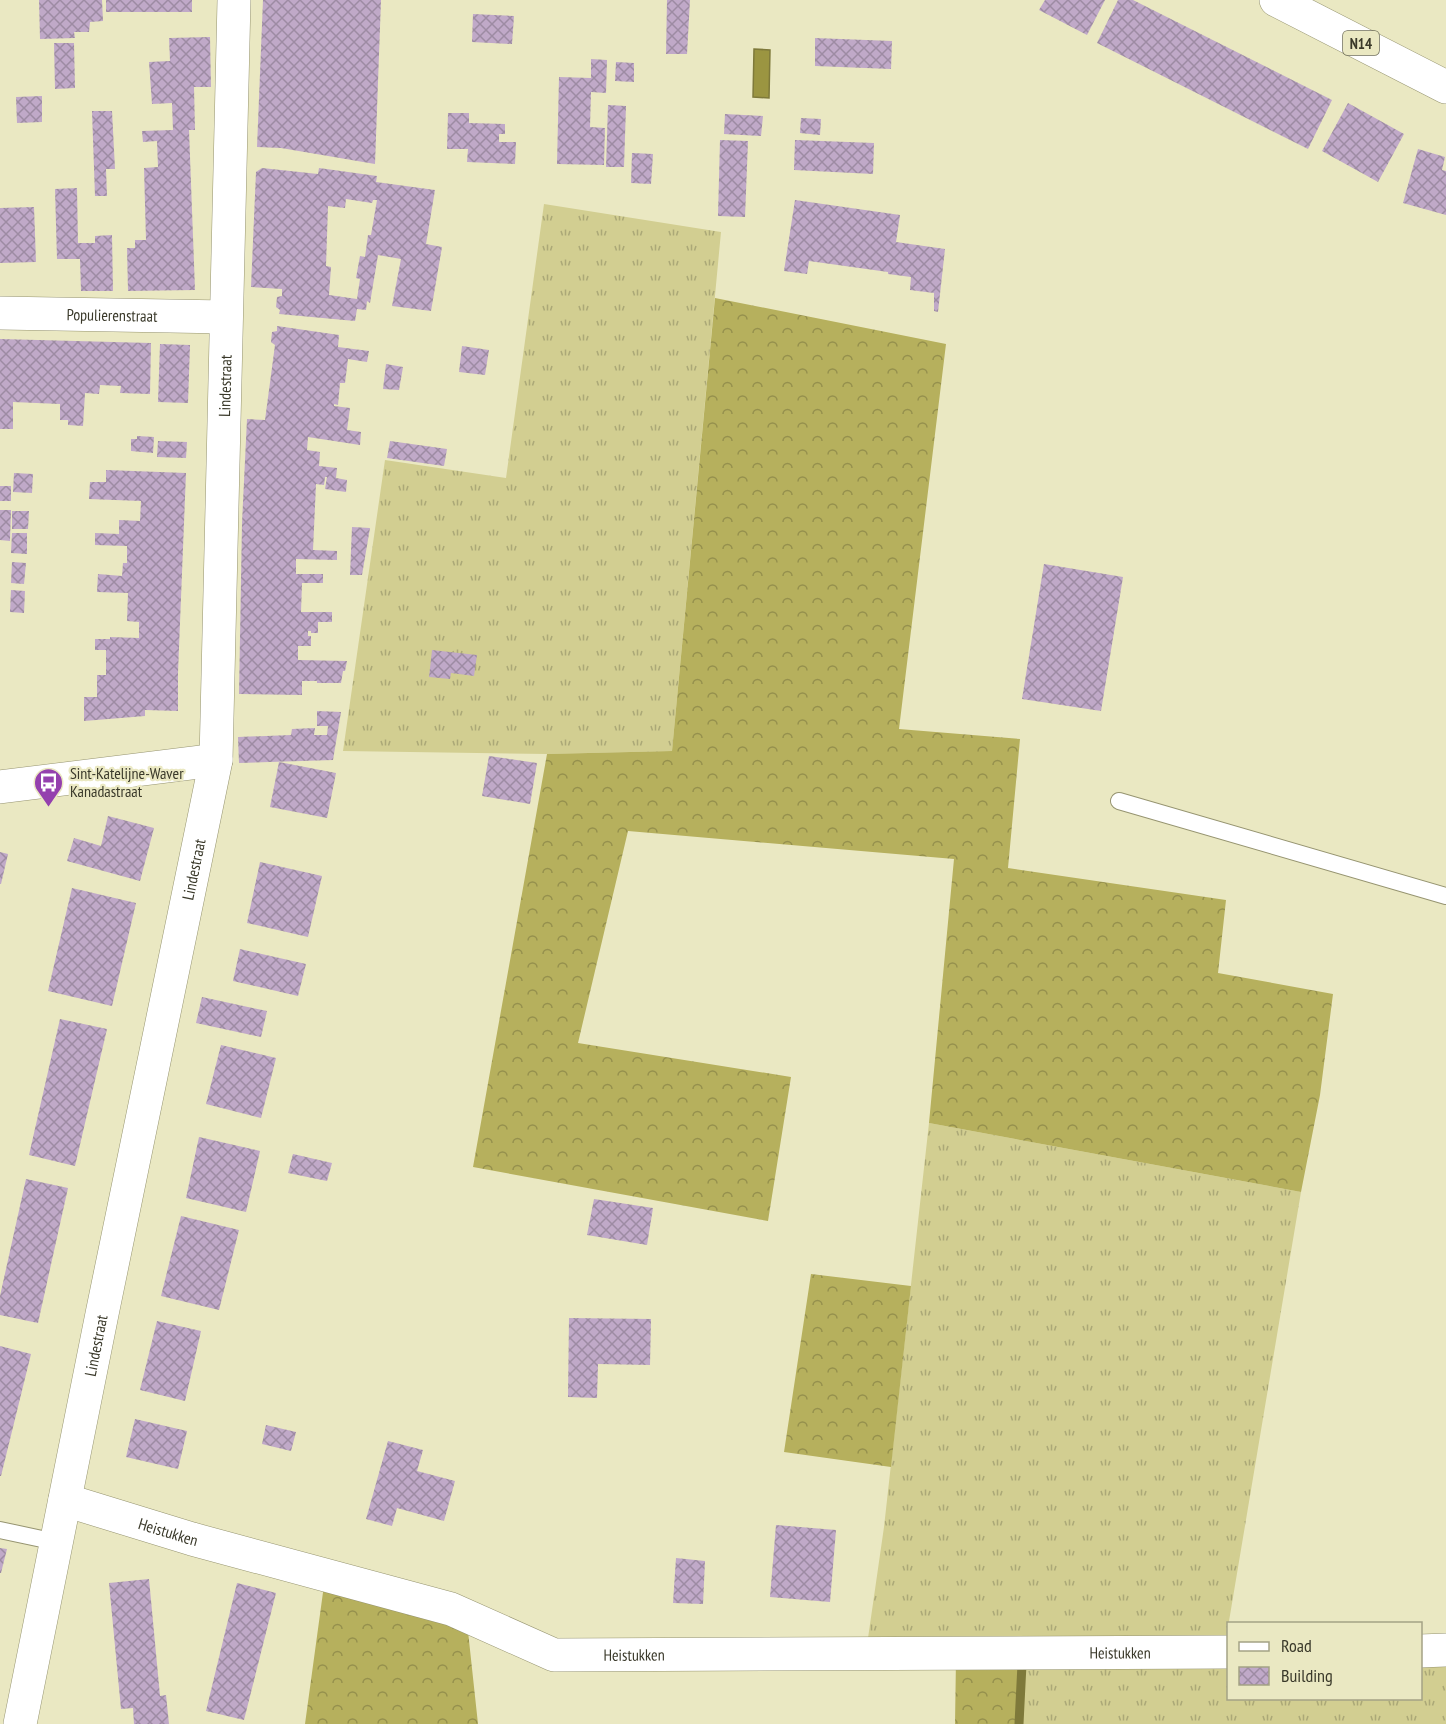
<svg xmlns="http://www.w3.org/2000/svg" width="1446" height="1724" font-family="'PT Sans Narrow',sans-serif">
<style>
.grass{fill:url(#grass-tufts)}
.forest{fill:url(#forest-crowns)}
.water{fill:#9b9541;stroke:#7e793a;stroke-width:1.5}
.lines{fill:none;stroke-linecap:round;stroke-linejoin:round}
.stream{stroke:#7e793a;stroke-width:9}
.building{fill:url(#building-cross-hatch);fill-rule:evenodd}
.service-casing{stroke:#969470;stroke-width:18}
.minor-casing{stroke:#969470;stroke-width:34}
.primary-casing{stroke:#969470;stroke-width:34}
.service{stroke:#fff;stroke-width:16}
.minor{stroke:#fff;stroke-width:33}
.primary{stroke:#fff;stroke-width:33}
.labels{text-anchor:middle;dominant-baseline:central;stroke-width:4.5;stroke-linejoin:round;paint-order:stroke}
.shield{fill:#eae8c2;stroke:#6f6e58;stroke-width:1.5}
.shield-label{font-size:15px;font-weight:bold;fill:#3a392a}
.street-label{font-size:16px;fill:#3a392a;stroke:#eae8c2}
.poi-label{font-size:16px;fill:#3a392a;stroke:#eae8c2;text-anchor:start}
</style>
<defs>
<pattern id="grass-tufts" width="24" height="20" patternUnits="userSpaceOnUse" patternTransform="scale(1.5)"><rect width="24" height="20" fill="#d2ce91"/><path d="M3 7l-1-3M5 7V3M7 7l1-3M15 17l-1-3M17 17v-4M19 17l1-3" fill="none" stroke="#aba877"/></pattern>
<pattern id="forest-crowns" width="20" height="18" patternUnits="userSpaceOnUse" patternTransform="scale(1.5)"><rect width="20" height="18" fill="#b6b05d"/><path d="M2 6a3 3 0 1 1 6 0M12 15a3 3 0 1 1 6 0" fill="none" stroke="#95904d"/></pattern>
<pattern id="building-cross-hatch" width="8" height="8" patternUnits="userSpaceOnUse" patternTransform="scale(1.5)"><rect width="8" height="8" fill="#c0a9c8"/><path d="M0 0l8 8M0 8l8-8" fill="none" stroke="#9d8ba3"/></pattern>
</defs>
<rect width="100%" height="100%" fill="#eae8c2"/>
<path class="grass" d="M 544,204 L 721,232 L 672,751 L 547,754 L 343,751 L 385,460 L 506,478 Z
M 929,1123 L 1301,1192 L 1226,1639 L 867,1645 L 884,1527 Z
M 1421,1655 L 1446,1655 L 1446,1724 L 1018,1724 L 1020,1656 L 1228,1656 L 1228,1698 L 1420,1698 Z"/>
<path class="forest" d="M 715,298 L 946,344 L 899,729 L 1020,739 L 1008,868 L 1226,900 L 1218,973 L 1333,994 L 1320,1095 L 1301,1192 L 929,1123 L 954,859 L 628,831 L 578,1043 L 791,1077 L 768,1221 L 473,1167 L 547,754 L 672,751 Z
M 811,1274 L 911,1286 L 891,1467 L 784,1452 Z
M 324,1585 L 467,1622 L 478,1724 L 305,1724 Z
M 1020,1656 L 1018,1724 L 955,1724 L 956,1658 Z"/>
<path class="water" d="M 754,49 L 770,50 L 769,98 L 753,97 Z"/>
<g class="lines">
<path class="stream" d="M 1019,1724 L 1022,1664 L 1029,1663"/>
</g>
<path class="building" d="M 39,0 L 102,0 L 103,21 L 90,22 L 89,32 L 74,32 L 75,38 L 40,39 Z
M 106,0 L 192,0 L 192,12 L 106,12 Z
M 263,0 L 381,0 L 375,164 L 281,148 L 257,147 Z
M 667,0 L 690,0 L 687,54 L 666,54 Z
M 1045,0 L 1105,0 L 1087,35 L 1039,10 Z
M 1118,0 L 1133,0 L 1332,100 L 1308,149 L 1097,43 Z
M 473,14 L 514,16 L 512,44 L 472,42 Z
M 210,37 L 211,87 L 194,87 L 195,130 L 189,130 L 195,290 L 128,291 L 127,248 L 135,248 L 135,240 L 146,240 L 144,168 L 158,167 L 157,141 L 143,142 L 142,131 L 173,130 L 172,103 L 152,104 L 149,62 L 170,61 L 169,38 Z
M 815,38 L 892,41 L 891,69 L 815,66 Z
M 54,43 L 74,43 L 75,88 L 55,89 Z
M 591,59 L 607,60 L 606,93 L 591,92 L 590,127 L 605,128 L 604,165 L 557,164 L 559,77 L 591,78 Z
M 616,62 L 634,63 L 634,82 L 615,81 Z
M 42,96 L 42,122 L 17,123 L 16,97 Z
M 1348,103 L 1404,134 L 1378,182 L 1322,151 Z
M 608,105 L 626,106 L 624,167 L 606,167 Z
M 92,111 L 112,111 L 115,169 L 106,169 L 107,196 L 95,196 Z
M 448,113 L 469,113 L 469,123 L 505,124 L 505,134 L 499,134 L 499,142 L 516,142 L 515,164 L 467,162 L 468,149 L 447,149 Z
M 725,114 L 763,116 L 761,136 L 724,134 Z
M 801,118 L 821,119 L 820,135 L 800,133 Z
M 720,140 L 748,141 L 745,217 L 718,216 Z
M 795,140 L 874,143 L 873,174 L 794,170 Z
M 1418,149 L 1445,157 L 1442,170 L 1446,171 L 1446,215 L 1403,203 Z
M 632,153 L 653,154 L 651,184 L 631,183 Z
M 262,168 L 318,174 L 319,168 L 377,176 L 376,182 L 435,190 L 426,244 L 442,247 L 431,311 L 392,306 L 401,259 L 378,255 L 370,303 L 367,301 L 366,310 L 357,309 L 355,321 L 279,314 L 280,310 L 276,307 L 277,297 L 282,296 L 282,289 L 251,287 L 256,172 ZM 346,199 L 372,203 L 373,200 L 377,200 L 371,235 L 368,235 L 365,257 L 360,256 L 356,278 L 360,279 L 357,299 L 329,295 L 331,267 L 326,266 L 328,206 L 345,208 Z
M 77,188 L 78,243 L 95,243 L 95,236 L 112,235 L 113,291 L 81,291 L 80,259 L 57,259 L 55,189 Z
M 795,200 L 900,215 L 896,242 L 945,249 L 938,312 L 934,311 L 934,293 L 910,290 L 911,277 L 888,274 L 888,272 L 809,261 L 807,274 L 784,271 Z
M 34,207 L 36,262 L 0,263 L 0,208 Z
M 277,326 L 339,335 L 338,347 L 369,351 L 367,362 L 348,359 L 345,383 L 340,383 L 338,405 L 334,404 L 334,406 L 350,408 L 347,430 L 361,432 L 360,445 L 308,437 L 307,450 L 320,452 L 319,466 L 337,468 L 336,478 L 347,480 L 346,492 L 325,489 L 327,477 L 325,477 L 324,485 L 316,484 L 313,550 L 337,551 L 337,560 L 296,559 L 296,574 L 323,574 L 323,583 L 302,583 L 301,612 L 332,612 L 332,622 L 318,622 L 318,633 L 311,633 L 311,631 L 308,631 L 308,636 L 311,636 L 311,646 L 298,646 L 298,660 L 347,661 L 345,671 L 343,671 L 341,683 L 317,683 L 317,681 L 302,681 L 302,695 L 239,694 L 242,523 L 247,419 L 265,420 L 275,345 L 271,342 L 272,332 L 277,331 Z
M 0,339 L 151,343 L 150,394 L 120,393 L 121,386 L 100,385 L 99,394 L 85,393 L 83,426 L 68,425 L 68,420 L 60,420 L 60,404 L 13,402 L 13,429 L 0,429 Z
M 160,344 L 190,345 L 188,403 L 158,402 Z
M 462,346 L 489,350 L 485,375 L 459,372 Z
M 386,364 L 403,367 L 399,390 L 383,389 Z
M 137,436 L 154,437 L 153,453 L 131,451 L 131,439 L 137,439 Z
M 158,441 L 187,442 L 186,458 L 157,457 Z
M 390,441 L 447,449 L 444,466 L 387,458 Z
M 106,470 L 186,473 L 178,673 L 178,711 L 145,710 L 145,716 L 84,721 L 84,697 L 97,697 L 97,675 L 106,675 L 106,650 L 95,650 L 95,639 L 110,639 L 110,637 L 139,638 L 139,622 L 127,621 L 128,593 L 97,592 L 98,574 L 122,576 L 123,563 L 127,563 L 127,546 L 95,545 L 95,533 L 119,534 L 119,520 L 140,521 L 141,501 L 89,499 L 90,482 L 106,482 Z
M 14,473 L 33,474 L 32,493 L 13,492 Z
M 0,486 L 11,486 L 11,501 L 0,501 Z
M 0,510 L 11,510 L 10,541 L 0,540 Z
M 12,511 L 29,511 L 28,529 L 12,529 Z
M 352,527 L 370,528 L 362,575 L 350,575 Z
M 12,533 L 27,533 L 27,554 L 11,553 Z
M 12,562 L 26,563 L 24,584 L 11,583 Z
M 1044,564 L 1123,577 L 1101,711 L 1022,699 Z
M 11,590 L 25,591 L 24,613 L 10,612 Z
M 432,650 L 477,655 L 474,676 L 451,673 L 450,679 L 429,677 Z
M 317,711 L 341,712 L 333,760 L 239,763 L 238,737 L 291,735 L 292,729 L 315,728 L 314,735 L 327,735 L 328,726 L 317,726 Z
M 489,756 L 537,763 L 530,804 L 482,796 Z
M 279,762 L 336,773 L 327,818 L 270,807 Z
M 108,816 L 154,828 L 140,881 L 67,861 L 74,838 L 101,846 Z
M 0,852 L 8,854 L 1,884 L 0,884 Z
M 260,862 L 322,876 L 308,937 L 247,923 Z
M 72,888 L 136,903 L 112,1006 L 48,991 Z
M 240,949 L 306,964 L 298,996 L 233,981 Z
M 202,997 L 267,1011 L 261,1037 L 196,1023 Z
M 60,1019 L 107,1029 L 75,1166 L 29,1155 Z
M 221,1045 L 276,1058 L 261,1118 L 206,1104 Z
M 199,1137 L 260,1151 L 246,1212 L 186,1198 Z
M 293,1154 L 332,1163 L 327,1181 L 288,1173 Z
M 26,1179 L 68,1188 L 38,1323 L 0,1315 L 0,1296 Z
M 594,1199 L 653,1208 L 647,1245 L 587,1235 Z
M 181,1216 L 239,1230 L 219,1310 L 161,1296 Z
M 569,1318 L 651,1319 L 650,1365 L 598,1364 L 597,1398 L 568,1397 Z
M 157,1321 L 201,1331 L 185,1401 L 140,1390 Z
M 0,1346 L 31,1354 L 1,1476 L 0,1476 Z
M 135,1419 L 187,1431 L 178,1469 L 126,1457 Z
M 266,1425 L 296,1432 L 291,1451 L 262,1444 Z
M 388,1441 L 423,1450 L 417,1471 L 455,1481 L 444,1521 L 397,1508 L 392,1526 L 366,1519 Z
M 776,1525 L 836,1530 L 830,1602 L 770,1597 Z
M 0,1548 L 7,1549 L 1,1573 L 0,1573 Z
M 676,1558 L 705,1561 L 703,1604 L 673,1603 Z
M 149,1579 L 160,1696 L 166,1695 L 169,1724 L 134,1724 L 133,1708 L 121,1709 L 109,1583 Z
M 237,1583 L 276,1593 L 244,1720 L 206,1711 Z"/>
<g class="lines">
<defs>
<path id="service" d="M 1119,801 L 1446,896
M 0,1530 L 56,1542"/>
<g id="minor">
<path id="s1" d="M 0,313 L 226,317"/>
<path d="M 0,787 L 216,760"/>
<path id="s2" d="M 65,1500 L 192,1539 L 451,1609 L 554,1655 L 1228,1652"/>
<path d="M 1420,1651 L 1446,1650"/>
<path id="s3" d="M 20,1724 L 102,1314 L 216,760 L 234,0"/>
</g>
<path id="primary" d="M 1276,0 L 1446,87"/>
</defs>
<use href="#service" class="service-casing"/>
<use href="#minor" class="minor-casing"/>
<use href="#primary" class="primary-casing"/>
<use href="#service" class="service"/>
<use href="#minor" class="minor"/>
<use href="#primary" class="primary"/>
</g>
<defs>
<symbol id="bus-pin" viewBox="-11 -11 22 30"><path d="M0 17L-7.5 6A9.5 9.5 0 1 1 7.5 6Z" fill="#9440ae" stroke="#eae8c2"/><path d="M-5-6H5V4H4V6H2V4H-2V6H-4V4H-5ZM-3.5-4V0h7V-4ZM-3.5 1.2v1.5H-2V1.2ZM2 1.2v1.5H3.5V1.2Z" fill="#fff"/></symbol>
</defs>
<g fill-rule="evenodd">
<use href="#bus-pin" x="32" y="766" width="33" height="45"/>
</g>
<g class="labels">
<rect class="shield" x="1343" y="31" width="36" height="24" rx="4.5"/>
<g class="shield-label">
<text x="1361" y="43">N14</text>
</g>
<g class="street-label">
<text stroke="none"><textPath href="#s1" startOffset="112">Populierenstraat</textPath></text>
<text stroke="none"><textPath href="#s3" startOffset="1358">Lindestraat</textPath></text>
<text stroke="none"><textPath href="#s3" startOffset="872">Lindestraat</textPath></text>
<text stroke="none"><textPath href="#s3" startOffset="386">Lindestraat</textPath></text>
<text stroke="none"><textPath href="#s2" startOffset="108">Heistukken</textPath></text>
<text stroke="none"><textPath href="#s2" startOffset="1080">Heistukken</textPath></text>
<text stroke="none"><textPath href="#s2" startOffset="594">Heistukken</textPath></text>
</g>
<g class="poi-label">
<text x="70" y="773">Sint-Katelijne-Waver<tspan x="70" dy="18">Kanadastraat</tspan></text>
</g>
</g>
<rect x="1227" y="1622" width="195" height="78" fill="#eae8c2" stroke="#a4a285" stroke-width="1.5"/>
<rect x="1239" y="1642" width="30" height="9" fill="#ffffff" stroke="#a4a285" stroke-width="1.5"/>
<text x="1281" y="1652" font-size="18" fill="#3a392a">Road</text>
<rect x="1239" y="1667" width="30" height="18" fill="url(#building-cross-hatch)" stroke="#a4a285" stroke-width="1.5"/>
<text x="1281" y="1682" font-size="18" fill="#3a392a">Building</text>
</svg>
